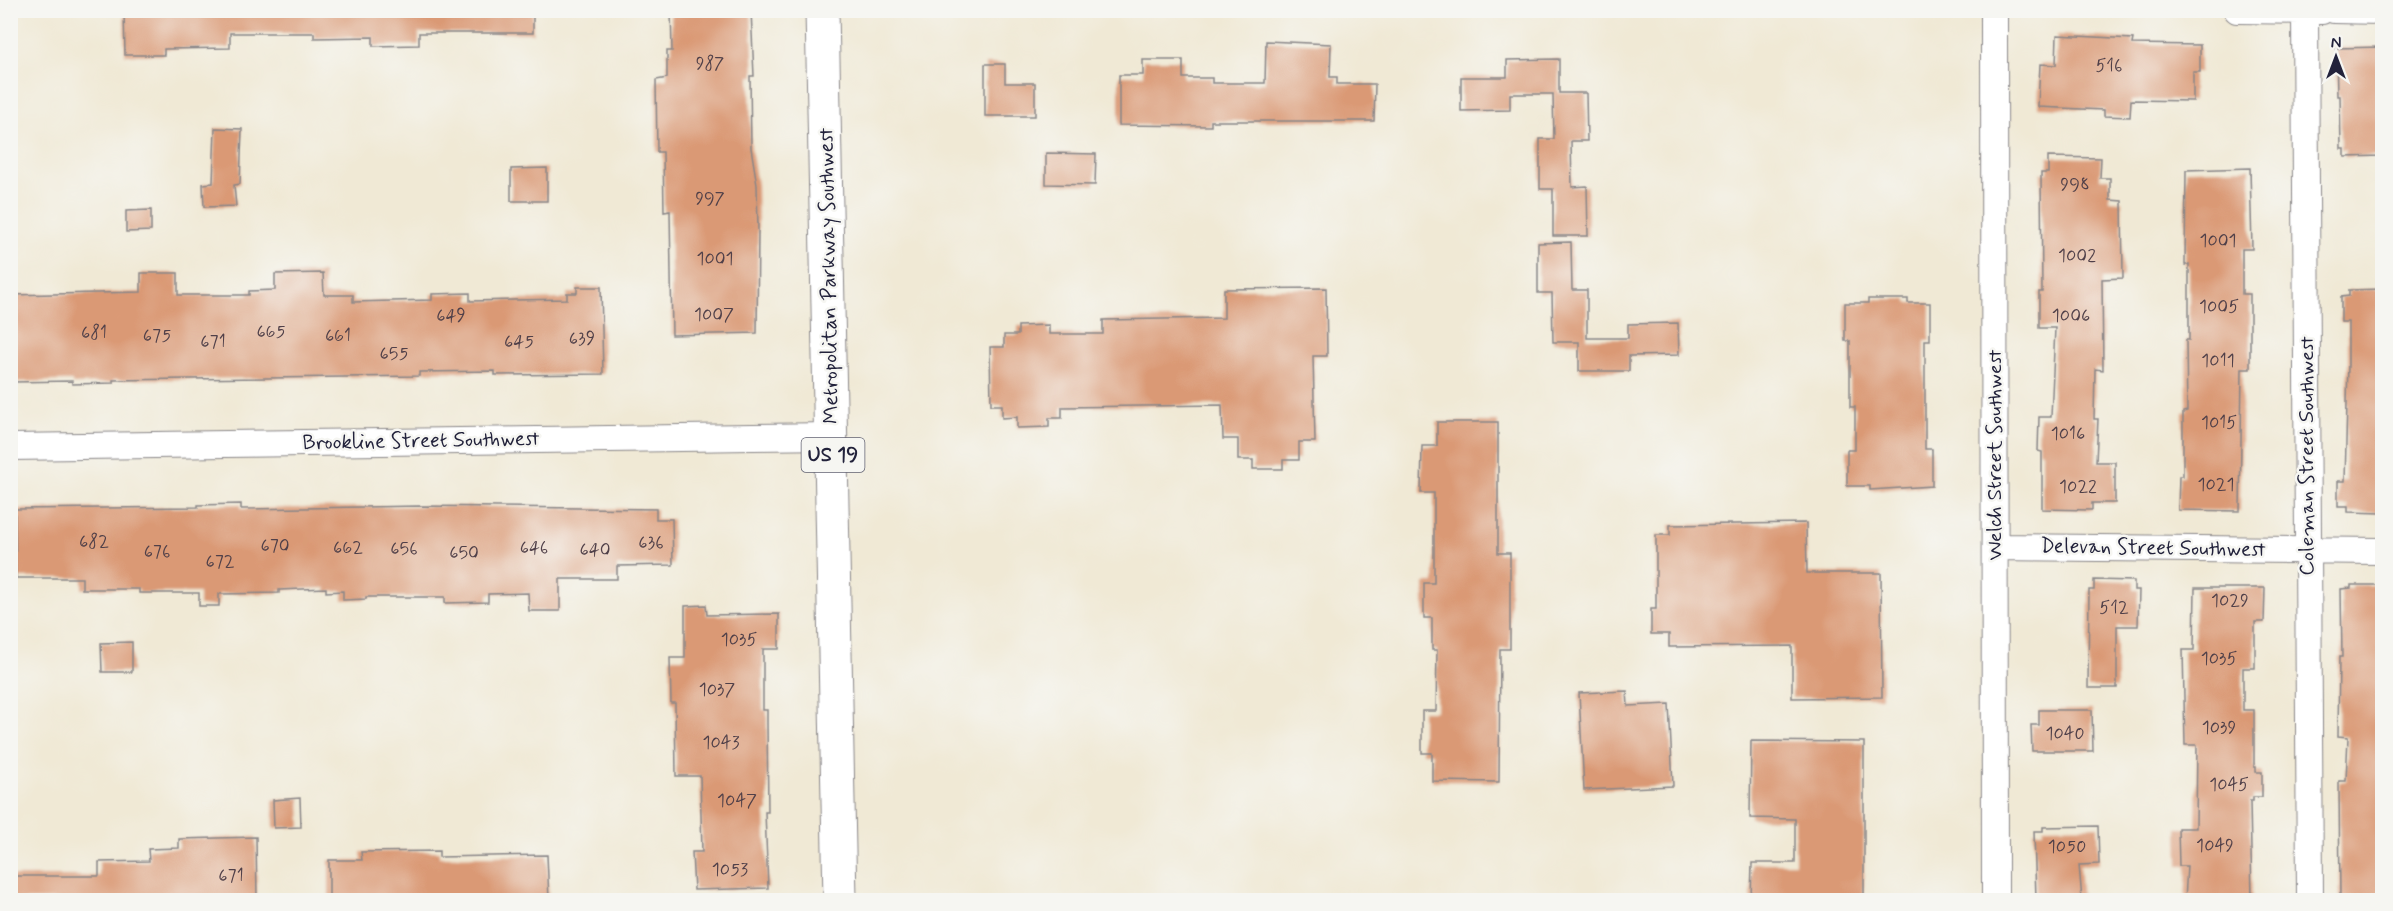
<svg xmlns="http://www.w3.org/2000/svg" width="2393" height="911" font-family="Mynerve,sans-serif">
<style>
.building{fill:#da9974}
.lines{fill:none;stroke-linecap:round;stroke-linejoin:round}
.minor-casing{stroke:#898688;stroke-width:28}
.major-casing{stroke:#898688;stroke-width:35}
.minor{stroke:#fff;stroke-width:26}
.major{stroke:#fff;stroke-width:33}
.labels{text-anchor:middle;dominant-baseline:central;stroke-width:5;stroke-linejoin:round;paint-order:stroke}
.number-label{font-size:18px;fill:#504049}
.shield{fill:#f6f6f2;stroke:#626272;stroke-width:1.5}
.shield-label{font-size:20px;font-weight:bold;fill:#22223b}
.street-label{font-size:21px;fill:#22223b;stroke:#f6f6f2}
</style>
<rect width="100%" height="100%" fill="#f6f6f2"/>
<filter id="ink" filterUnits="userSpaceOnUse"><feTurbulence type="fractalNoise" baseFrequency=".0167" numOctaves="2"/><feDisplacementMap in="SourceGraphic" scale="12" xChannelSelector="R" yChannelSelector="G"/><feConvolveMatrix kernelMatrix="1 2 1 2 8 2 1 2 1" color-interpolation-filters="sRGB"/></filter>
<filter id="wash" filterUnits="userSpaceOnUse"><feTurbulence type="fractalNoise" baseFrequency=".008" numOctaves="4" result="noise"/><feDisplacementMap in="SourceGraphic" scale="24" xChannelSelector="R" yChannelSelector="G"/><feGaussianBlur stdDeviation="1.35" result="paint"/><feColorMatrix in="noise" values="0 0 0 0 0 0 0 0 0 0 0 0 0 0 0 0 0 1.4 0 .05"/><feComposite in="paint" operator="in"/></filter>
<g filter="url(#wash)">
<rect width="100%" height="100%" fill="#f0e9d5"/>
<g id="blocks">
<path class="building" d="M 124,10 L 533,10 L 533,33 L 419,33 L 419,45 L 373,46 L 373,37 L 314,38 L 314,33 L 230,33 L 230,48 L 164,49 L 164,55 L 125,55 Z
M 671,10 L 751,10 L 754,76 L 750,76 L 751,148 L 757,185 L 758,230 L 757,333 L 672,335 L 670,211 L 664,212 L 663,152 L 657,152 L 656,80 L 667,78 L 667,51 L 672,51 Z
M 2057,35 L 2133,39 L 2132,44 L 2200,45 L 2200,72 L 2193,72 L 2193,101 L 2131,100 L 2130,117 L 2104,116 L 2104,110 L 2038,107 L 2040,64 L 2056,65 Z
M 1266,41 L 1331,44 L 1330,77 L 1337,77 L 1337,84 L 1375,84 L 1374,121 L 1211,121 L 1211,126 L 1119,125 L 1119,75 L 1143,75 L 1143,60 L 1183,60 L 1183,78 L 1212,78 L 1212,83 L 1265,83 Z
M 2382,47 L 2382,156 L 2345,157 L 2345,149 L 2341,149 L 2340,96 L 2337,96 L 2336,48 Z
M 1559,59 L 1559,93 L 1586,93 L 1587,141 L 1571,141 L 1572,187 L 1587,186 L 1588,236 L 1553,236 L 1553,189 L 1540,189 L 1540,139 L 1554,139 L 1553,94 L 1510,94 L 1510,110 L 1461,111 L 1461,77 L 1507,77 L 1507,60 Z
M 985,64 L 1005,64 L 1005,83 L 1035,83 L 1035,116 L 985,116 Z
M 215,128 L 242,129 L 240,184 L 234,185 L 236,206 L 204,207 L 203,184 L 213,183 Z
M 1046,153 L 1096,154 L 1095,185 L 1046,184 Z
M 2048,157 L 2101,158 L 2100,178 L 2110,178 L 2110,200 L 2122,201 L 2123,278 L 2102,279 L 2103,370 L 2095,369 L 2094,419 L 2098,419 L 2096,462 L 2115,462 L 2115,503 L 2092,503 L 2092,510 L 2042,509 L 2042,452 L 2038,451 L 2039,417 L 2051,417 L 2055,328 L 2039,328 L 2039,292 L 2042,292 L 2041,173 L 2048,173 Z
M 547,168 L 547,201 L 511,201 L 511,169 Z
M 2250,168 L 2252,249 L 2242,249 L 2242,294 L 2250,294 L 2250,369 L 2242,369 L 2240,511 L 2178,510 L 2179,476 L 2183,476 L 2183,412 L 2187,411 L 2186,340 L 2189,340 L 2189,265 L 2185,265 L 2186,170 Z
M 151,210 L 151,231 L 126,232 L 126,211 Z
M 1571,242 L 1572,290 L 1587,290 L 1587,338 L 1628,338 L 1628,324 L 1678,323 L 1679,355 L 1629,356 L 1629,371 L 1579,371 L 1579,342 L 1553,342 L 1552,293 L 1538,293 L 1538,243 Z
M 141,273 L 178,273 L 178,295 L 249,295 L 249,291 L 275,290 L 275,274 L 323,273 L 324,295 L 353,295 L 353,302 L 432,300 L 432,294 L 470,293 L 470,301 L 567,299 L 567,293 L 577,293 L 577,287 L 601,287 L 603,374 L 495,375 L 495,371 L 419,372 L 419,376 L 113,380 L 113,383 L 72,384 L 72,381 L 12,382 L 11,295 L 141,292 Z
M 1326,288 L 1327,356 L 1313,356 L 1315,442 L 1299,442 L 1299,460 L 1283,460 L 1283,469 L 1253,469 L 1253,460 L 1238,460 L 1238,439 L 1223,439 L 1222,405 L 1062,407 L 1062,418 L 1049,418 L 1049,427 L 1017,428 L 1017,417 L 1002,418 L 1002,405 L 991,405 L 990,347 L 1004,347 L 1004,335 L 1018,335 L 1018,326 L 1049,325 L 1049,334 L 1103,334 L 1103,320 L 1224,318 L 1224,289 Z
M 2382,289 L 2382,513 L 2348,512 L 2348,506 L 2338,506 L 2338,481 L 2345,481 L 2348,364 L 2348,322 L 2341,322 L 2341,297 L 2349,296 L 2349,290 Z
M 1868,299 L 1908,299 L 1908,303 L 1930,303 L 1930,340 L 1925,340 L 1925,449 L 1932,449 L 1932,486 L 1870,490 L 1870,486 L 1847,486 L 1847,450 L 1855,450 L 1855,407 L 1850,407 L 1850,341 L 1845,341 L 1845,303 L 1868,303 Z
M 1437,422 L 1498,422 L 1498,553 L 1510,553 L 1510,649 L 1500,649 L 1499,782 L 1432,781 L 1432,753 L 1422,753 L 1422,711 L 1436,711 L 1437,650 L 1432,650 L 1432,618 L 1424,618 L 1424,583 L 1434,583 L 1434,493 L 1421,493 L 1422,446 L 1437,446 Z
M 241,504 L 241,509 L 420,506 L 656,509 L 656,519 L 672,519 L 673,565 L 617,566 L 617,579 L 560,579 L 560,611 L 529,611 L 528,593 L 488,594 L 488,602 L 445,603 L 445,597 L 366,597 L 366,599 L 343,600 L 343,591 L 326,592 L 326,588 L 279,590 L 279,593 L 219,594 L 219,606 L 199,606 L 199,593 L 139,593 L 139,589 L 82,589 L 82,578 L 16,578 L 15,509 L 198,507 L 198,505 Z
M 1806,523 L 1807,573 L 1881,573 L 1882,697 L 1792,698 L 1792,646 L 1669,647 L 1669,634 L 1651,634 L 1651,609 L 1656,609 L 1656,535 L 1670,535 L 1670,525 Z
M 2094,580 L 2134,581 L 2134,590 L 2139,590 L 2138,626 L 2117,626 L 2117,688 L 2088,688 L 2089,590 L 2094,590 Z
M 2351,585 L 2382,585 L 2382,900 L 2340,900 L 2339,781 L 2346,781 L 2348,737 L 2338,736 L 2339,657 L 2342,657 L 2341,589 L 2351,588 Z
M 2195,588 L 2265,588 L 2264,622 L 2255,622 L 2255,668 L 2243,668 L 2243,710 L 2254,710 L 2254,767 L 2256,767 L 2256,772 L 2262,772 L 2262,797 L 2253,797 L 2253,801 L 2250,801 L 2252,900 L 2185,900 L 2187,866 L 2179,866 L 2178,828 L 2196,828 L 2197,745 L 2185,745 L 2183,650 L 2194,650 Z
M 706,605 L 707,615 L 779,614 L 779,649 L 763,649 L 763,710 L 767,710 L 767,723 L 768,812 L 765,812 L 768,888 L 694,890 L 692,852 L 702,852 L 700,776 L 676,776 L 675,703 L 671,703 L 670,658 L 685,658 L 685,606 Z
M 132,642 L 132,672 L 102,672 L 101,643 Z
M 1627,691 L 1628,706 L 1669,704 L 1673,786 L 1584,790 L 1579,693 Z
M 2039,710 L 2092,710 L 2093,751 L 2032,751 L 2031,725 L 2039,725 Z
M 1751,741 L 1864,742 L 1864,900 L 1751,900 L 1752,863 L 1795,863 L 1795,819 L 1750,818 Z
M 300,798 L 301,827 L 274,828 L 273,800 Z
M 2098,826 L 2099,864 L 2079,865 L 2082,900 L 2036,900 L 2034,831 L 2043,831 L 2043,827 Z
M 256,837 L 257,900 L 10,900 L 10,876 L 99,876 L 99,862 L 149,861 L 148,849 L 179,848 L 179,839 Z
M 439,851 L 439,857 L 547,855 L 549,900 L 329,900 L 329,860 L 362,860 L 361,852 Z"/>
</g>
</g>
<g filter="url(#ink)">
<use href="#blocks" fill-opacity="0" stroke="#898688" stroke-width="1.5"/>
<g class="lines">
<defs>
<path id="minor" d="M 1994,10 L 1995,900
M 2237,10 L 2322,11
M 2305,10 L 2310,900
M 2334,10 L 2382,11
M 10,447 L 832,436
M 1995,547 L 2382,551"/>
<path id="major" d="M 822,10 L 840,900"/>
</defs>
<use href="#minor" class="minor-casing"/>
<use href="#major" class="major-casing"/>
<use href="#minor" class="minor"/>
<use href="#major" class="major"/>
</g>
</g>
<g class="labels">
<g class="number-label">
<text x="710" y="64">987</text>
<text x="2109" y="66">516</text>
<text x="2075" y="185">998</text>
<text x="710" y="199">997</text>
<text x="2218" y="241">1001</text>
<text x="2077" y="256">1002</text>
<text x="715" y="259">1001</text>
<text x="2219" y="307">1005</text>
<text x="714" y="315">1007</text>
<text x="451" y="316">649</text>
<text x="2071" y="316">1006</text>
<text x="271" y="332">665</text>
<text x="94" y="333">681</text>
<text x="157" y="336">675</text>
<text x="338" y="336">661</text>
<text x="582" y="339">639</text>
<text x="213" y="342">671</text>
<text x="519" y="342">645</text>
<text x="394" y="354">655</text>
<text x="2218" y="361">1011</text>
<text x="2219" y="423">1015</text>
<text x="2068" y="434">1016</text>
<text x="2216" y="485">1021</text>
<text x="2078" y="487">1022</text>
<text x="94" y="542">682</text>
<text x="651" y="543">636</text>
<text x="275" y="546">670</text>
<text x="348" y="548">662</text>
<text x="534" y="548">646</text>
<text x="404" y="549">656</text>
<text x="595" y="550">640</text>
<text x="157" y="552">676</text>
<text x="464" y="553">650</text>
<text x="220" y="562">672</text>
<text x="2230" y="601">1029</text>
<text x="2114" y="608">512</text>
<text x="739" y="640">1035</text>
<text x="2219" y="659">1035</text>
<text x="717" y="690">1037</text>
<text x="2219" y="728">1039</text>
<text x="2065" y="734">1040</text>
<text x="721" y="743">1043</text>
<text x="2229" y="785">1045</text>
<text x="737" y="801">1047</text>
<text x="2215" y="846">1049</text>
<text x="2067" y="847">1050</text>
<text x="730" y="870">1053</text>
<text x="231" y="876">671</text>
</g>
<rect class="shield" x="801.5" y="438" width="63" height="34" rx="4.5"/>
<g class="shield-label">
<text x="833" y="455">US 19</text>
</g>
<g class="street-label">
<text transform="translate(829 276) rotate(-91)">Metropolitan Parkway Southwest</text>
<text transform="translate(421 441) rotate(-1)">Brookline Street Southwest</text>
<text transform="translate(1995 455) rotate(-90)">Welch Street Southwest</text>
<text transform="translate(2307 456) rotate(-90)">Coleman Street Southwest</text>
<text transform="translate(2153 548) rotate(1)">Delevan Street Southwest</text>
</g>
</g>
<rect width="2393" height="911" fill="none" stroke="#f6f6f2" stroke-width="36"/>
<g transform="translate(2336 57)" stroke="#f6f6f2" stroke-width="4.5" paint-order="stroke">
<path d="M0-4.5L10 22L0 15L-10 22Z" fill="#22223b"/>
<text y="-9" font-size="16" font-weight="bold" text-anchor="middle" fill="#22223b">N</text>
</g>
</svg>
